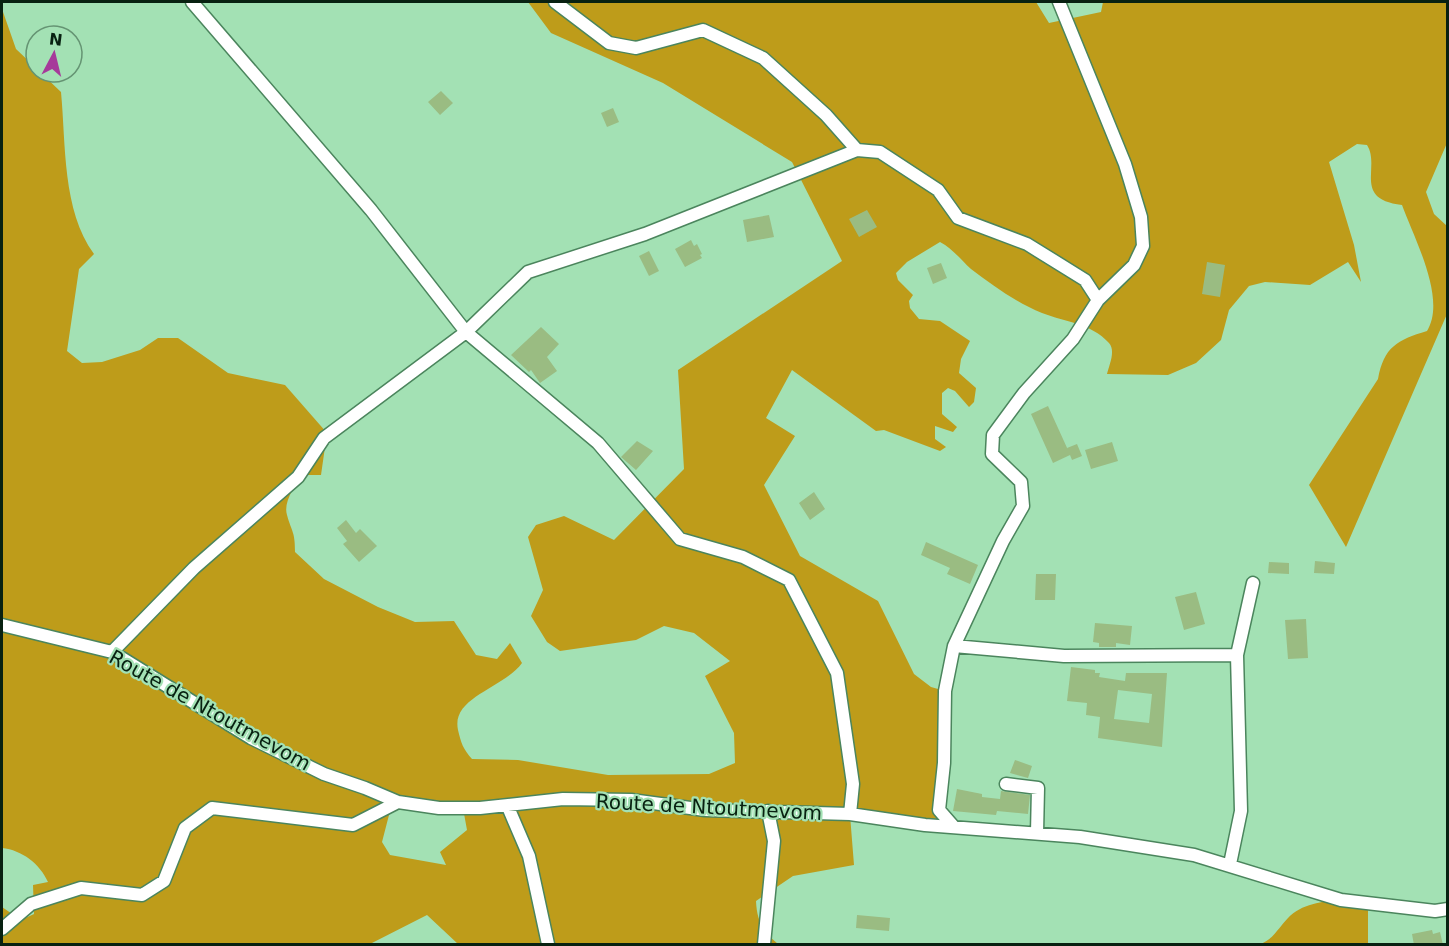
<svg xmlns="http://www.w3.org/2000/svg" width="1449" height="946" font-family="'DejaVu Sans',sans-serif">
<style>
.green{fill:#be9c1a;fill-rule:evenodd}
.building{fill:#9abc82;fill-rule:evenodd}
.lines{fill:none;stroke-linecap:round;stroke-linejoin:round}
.minor-casing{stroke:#4b855d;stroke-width:15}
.minor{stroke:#fff;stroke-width:12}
.labels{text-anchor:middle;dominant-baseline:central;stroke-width:4.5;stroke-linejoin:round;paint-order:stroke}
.street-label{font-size:20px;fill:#082111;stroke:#a3e1b4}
</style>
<rect width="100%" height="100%" fill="#a3e1b4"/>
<path class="green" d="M 528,2 L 1036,2 L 1049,23 L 1101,12 L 1103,2 L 1447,2 L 1447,143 L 1426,192 L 1434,214 L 1447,226 L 1447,314 L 1346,547 L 1309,485 L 1378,379 C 1384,347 1397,340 1427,331 C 1447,299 1414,238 1402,205 C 1352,199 1381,167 1367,145 L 1357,144 L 1329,162 L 1354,245 L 1361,282 L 1348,262 L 1310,285 L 1265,282 L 1249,286 L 1229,310 L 1221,340 L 1196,363 L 1168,375 L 1107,374 C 1109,365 1116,351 1109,343 C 1091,323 1065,322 1042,313 C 1017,303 992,285 971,269 C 960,259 953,249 940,242 L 907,262 L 896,273 L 898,280 L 913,295 L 909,301 L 910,308 L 919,319 L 940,321 L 970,341 L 961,359 L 959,373 L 976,388 L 974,402 L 969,407 L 955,391 L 948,388 L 942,393 L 942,414 L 957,427 L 953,432 L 935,426 L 935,439 L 946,447 L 940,451 L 884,430 L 876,431 L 792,370 L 766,418 L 795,436 L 764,485 L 800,556 L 878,601 L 914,674 L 931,687 L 945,691 L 939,810 L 953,826 L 850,815 L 854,865 L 793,876 L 756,901 C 757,922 763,931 778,944 L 458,944 L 427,915 L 370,944 L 2,944 L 2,907 L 21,920 L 34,914 L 33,885 L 48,882 C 40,864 22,850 2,848 L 2,9 L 16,49 L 36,68 L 36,72 L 40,72 L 61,92 C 66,144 62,210 94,254 L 79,269 L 67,351 L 82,363 L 102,362 L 140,350 L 158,338 L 178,338 L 228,373 L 285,385 L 327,433 L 321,475 L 301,475 C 295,486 283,502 287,515 C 292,533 295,531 295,552 L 324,579 L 378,607 L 415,622 L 454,621 L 476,655 L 497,659 L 510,643 L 522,663 C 503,689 451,697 458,730 C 461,743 463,749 472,759 L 518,760 L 608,775 L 709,774 L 735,763 L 734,733 L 705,676 L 730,661 L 694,633 L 664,626 L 636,640 L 560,651 L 547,642 L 531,616 L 543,590 L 528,537 L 536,525 L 564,516 L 614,540 L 684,469 L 678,370 L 842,261 L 792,162 L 663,83 L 551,33 ZM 397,802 L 463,808 L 467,830 L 440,852 L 446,865 L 390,855 L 382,842 L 389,815 Z
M 1341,900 L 1368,904 L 1368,944 L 1260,944 C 1272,941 1279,927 1288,918 C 1301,904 1323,901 1341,900 Z"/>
<path class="building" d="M 441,91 L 453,103 L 440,115 L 428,102 Z
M 613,108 L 619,122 L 607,127 L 601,113 Z
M 867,210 L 877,227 L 859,237 L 849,219 Z
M 769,215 L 774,237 L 747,242 L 743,220 Z
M 691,240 L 694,246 L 697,244 L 702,254 L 700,255 L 702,258 L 685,267 L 675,249 Z
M 649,251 L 659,271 L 649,276 L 639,256 Z
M 1207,262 L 1225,265 L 1220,297 L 1202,294 Z
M 941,263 L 947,278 L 933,284 L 927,268 Z
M 541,327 L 559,344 L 547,357 L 557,371 L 540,383 L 531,370 L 529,372 L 511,355 Z
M 1048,406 L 1068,450 L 1067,448 L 1077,444 L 1082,456 L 1072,460 L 1070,455 L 1053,463 L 1031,414 Z
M 637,441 L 653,451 L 636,470 L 621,457 Z
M 1112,442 L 1118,461 L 1091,469 L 1085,450 Z
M 814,492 L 825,509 L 810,520 L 799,503 Z
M 346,520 L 356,533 L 360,529 L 377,546 L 359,562 L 343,544 L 347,541 L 337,528 Z
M 926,542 L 978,565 L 970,584 L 947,574 L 950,568 L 921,555 Z
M 1315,561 L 1335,563 L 1334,574 L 1314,573 Z
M 1269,562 L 1289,563 L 1289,574 L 1268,573 Z
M 1036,574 L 1056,574 L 1055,600 L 1035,600 Z
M 1196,592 L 1205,624 L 1184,630 L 1175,597 Z
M 1306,619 L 1308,658 L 1288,659 L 1285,620 Z
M 1095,623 L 1132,626 L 1130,645 L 1116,643 L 1116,647 L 1099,647 L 1099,643 L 1093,642 Z
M 1071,667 L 1095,670 L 1095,673 L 1100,673 L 1099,677 L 1125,681 L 1126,673 L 1167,673 L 1162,747 L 1098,738 L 1100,717 L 1086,715 L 1087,703 L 1067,701 ZM 1118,690 L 1152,694 L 1149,723 L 1114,719 Z
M 1015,760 L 1032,766 L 1028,778 L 1010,773 Z
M 957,789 L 982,794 L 982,797 L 1000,799 L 1001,791 L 1030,795 L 1028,814 L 997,811 L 996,815 L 953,811 Z
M 857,915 L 890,918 L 889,931 L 856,928 Z
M 1432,930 L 1433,934 L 1440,932 L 1443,945 L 1414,945 L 1412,934 Z"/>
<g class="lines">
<defs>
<path id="minor" d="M 192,2 L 371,210 L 466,332 L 598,443 L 680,539 L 743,557 L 789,580 L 837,673 L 853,784 L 850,814
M 555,2 L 609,43 L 636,48 L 703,30 L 763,58 L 826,115 L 857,150
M 2,625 L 112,652 L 251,738 L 324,774 L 365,788 L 398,802 L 439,808 L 480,808 L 563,799 L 631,800 L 705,810 L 850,814 L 925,825 L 1080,837 L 1194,855 L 1341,900 L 1435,911 L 1448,909
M 954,646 L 1064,656 L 1237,655
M 112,652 L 194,568 L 298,477 L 324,438 L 466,332 L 528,272 L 645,234 L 857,150 L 880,152 L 938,190 L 958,218 L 1027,244 L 1085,280 L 1098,300
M 1006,784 L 1038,788 L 1037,833
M 508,807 L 529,856 L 548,944
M 953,826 L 939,810 L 944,763 L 945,691 L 954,646 L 1003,541 L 1023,506 L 1021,482 L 992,454 L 993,435 L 1024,393 L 1073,339 L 1098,300 L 1134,265 L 1143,246 L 1141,217 L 1125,164 L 1059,2
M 1230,864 L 1241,811 L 1237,655 L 1253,583
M 2,929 L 31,904 L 81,888 L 142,895 L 164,881 L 185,828 L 212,808 L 353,825 L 398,802
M 764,944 L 774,841 L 768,811"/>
</defs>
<use href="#minor" class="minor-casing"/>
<use href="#minor" class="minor"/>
</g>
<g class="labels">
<g class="street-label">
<text transform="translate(210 710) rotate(29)">Route de Ntoutmevom</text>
<text transform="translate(709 807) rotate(3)">Route de Ntoutmevom</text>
</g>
</g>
<rect width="1449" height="946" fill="none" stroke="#082111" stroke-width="6"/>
<g transform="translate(54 54) rotate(7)"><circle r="28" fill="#a3e1b4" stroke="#659473" stroke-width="1.5"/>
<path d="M0-4.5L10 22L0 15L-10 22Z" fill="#a63a9a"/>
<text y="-9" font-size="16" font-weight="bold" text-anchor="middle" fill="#082111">N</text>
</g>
</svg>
